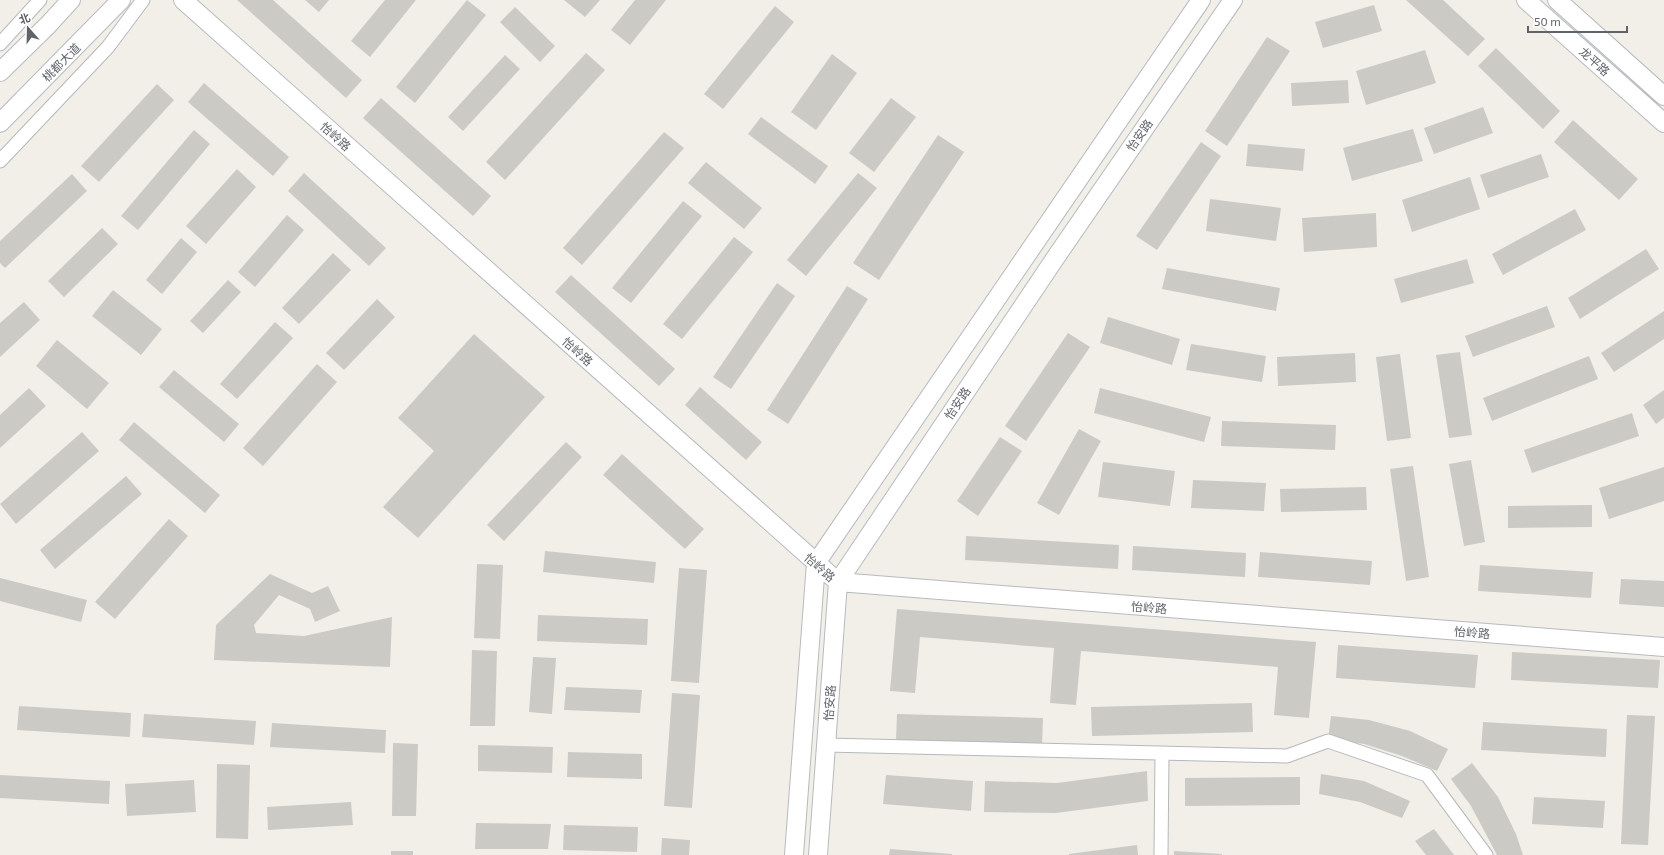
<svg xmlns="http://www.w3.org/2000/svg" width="1664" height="855" font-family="'Exo 2','Noto Sans SC',sans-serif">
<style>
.building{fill:#cccac5}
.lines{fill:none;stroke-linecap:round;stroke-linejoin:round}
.street-casing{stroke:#b5b8bc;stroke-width:15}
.secondary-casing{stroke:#b6babf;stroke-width:20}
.street{stroke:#fff;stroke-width:13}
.secondary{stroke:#fff;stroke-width:18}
.labels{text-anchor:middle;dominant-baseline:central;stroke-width:3;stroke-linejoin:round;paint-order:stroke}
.street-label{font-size:12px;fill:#5f6368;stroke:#fff}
</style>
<rect width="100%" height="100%" fill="#f1efe8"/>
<path class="building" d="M 237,0 L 273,0 L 362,80 L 346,98 Z
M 305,0 L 329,0 L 319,12 Z
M 385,0 L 416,0 L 370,57 L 351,41 Z
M 467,0 L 486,15 L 415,103 L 396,87 Z
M 564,0 L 600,0 L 585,17 Z
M 635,0 L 666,0 L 630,45 L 611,30 Z
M 1406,0 L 1443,0 L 1485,39 L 1468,56 Z
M 1374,5 L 1382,31 L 1323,48 L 1315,22 Z
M 775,6 L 794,22 L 723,109 L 704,94 Z
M 515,7 L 555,46 L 540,62 L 500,22 Z
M 1267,37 L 1290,51 L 1227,146 L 1205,131 Z
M 1496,48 L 1560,111 L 1543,129 L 1478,66 Z
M 1425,50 L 1436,83 L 1366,105 L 1356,71 Z
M 586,53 L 605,70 L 505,180 L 486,162 Z
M 832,54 L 857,73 L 816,130 L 791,112 Z
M 505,55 L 520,69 L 463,131 L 448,117 Z
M 1348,80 L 1349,103 L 1292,106 L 1291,83 Z
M 204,83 L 289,157 L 273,176 L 188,102 Z
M 157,84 L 174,100 L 99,182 L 81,166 Z
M 381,98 L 491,196 L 473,216 L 363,118 Z
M 891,98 L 916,117 L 874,172 L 849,153 Z
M 1483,107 L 1493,133 L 1434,154 L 1424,128 Z
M 761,117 L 828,166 L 815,184 L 748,134 Z
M 1573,120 L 1638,179 L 1619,200 L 1554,142 Z
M 1413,129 L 1423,161 L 1352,181 L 1343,148 Z
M 194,130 L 210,144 L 138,230 L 121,216 Z
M 664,132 L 684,148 L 582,265 L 563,248 Z
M 938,135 L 964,152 L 879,280 L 853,263 Z
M 1201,142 L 1221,156 L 1157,250 L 1136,236 Z
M 1248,144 L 1305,149 L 1303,171 L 1246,166 Z
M 1541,154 L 1549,177 L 1488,198 L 1480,175 Z
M 706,162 L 762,208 L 744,229 L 688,183 Z
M 237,169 L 256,187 L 206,244 L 186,226 Z
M 304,173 L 386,248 L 369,266 L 288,191 Z
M 858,173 L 877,188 L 806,276 L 787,260 Z
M 72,174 L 87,191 L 5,268 L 0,263 L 0,241 Z
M 1470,177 L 1480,209 L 1412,232 L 1402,200 Z
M 1210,199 L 1281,208 L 1276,241 L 1206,231 Z
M 683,201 L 702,216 L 631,303 L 612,288 Z
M 1575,209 L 1586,230 L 1503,275 L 1492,254 Z
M 1376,213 L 1377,247 L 1304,252 L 1302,218 Z
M 287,215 L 304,230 L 255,287 L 238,272 Z
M 102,228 L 118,244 L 64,297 L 48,281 Z
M 734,237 L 753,252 L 682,339 L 663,324 Z
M 181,238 L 197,252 L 162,294 L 146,280 Z
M 1646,249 L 1659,269 L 1580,319 L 1568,298 Z
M 333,253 L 351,270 L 299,324 L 282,308 Z
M 1467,259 L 1474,283 L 1401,303 L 1394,279 Z
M 1167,268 L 1280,288 L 1276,311 L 1162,289 Z
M 571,275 L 675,369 L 659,386 L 555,292 Z
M 228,280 L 241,292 L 203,333 L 190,321 Z
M 777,283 L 795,296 L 731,389 L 713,377 Z
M 847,286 L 868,299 L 788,424 L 767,410 Z
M 113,290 L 162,329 L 141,355 L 92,316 Z
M 377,299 L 395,317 L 344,370 L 326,353 Z
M 24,302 L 40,320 L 0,357 L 0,323 Z
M 1547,306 L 1555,327 L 1473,357 L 1465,336 Z
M 1664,311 L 1664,339 L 1614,372 L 1601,353 Z
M 1108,317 L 1180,339 L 1172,365 L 1100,343 Z
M 275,322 L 293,338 L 237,399 L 220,384 Z
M 1068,333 L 1090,347 L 1026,441 L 1005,426 Z
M 474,334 L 545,397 L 418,538 L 383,507 L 434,451 L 398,418 Z
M 57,340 L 109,383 L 87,409 L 36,366 Z
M 1191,344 L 1266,356 L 1262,382 L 1186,370 Z
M 1460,352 L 1472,435 L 1449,438 L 1436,355 Z
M 1355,353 L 1356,382 L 1278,386 L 1277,357 Z
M 1400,354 L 1411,438 L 1387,441 L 1376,357 Z
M 1589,356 L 1598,379 L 1492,421 L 1483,398 Z
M 317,364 L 337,382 L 263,466 L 243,448 Z
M 174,370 L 239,424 L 224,442 L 159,387 Z
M 700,387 L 762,442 L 746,460 L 685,405 Z
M 29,388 L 46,406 L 0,448 L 0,415 Z
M 1100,388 L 1211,417 L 1204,442 L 1094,413 Z
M 1664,390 L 1664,418 L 1656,424 L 1643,405 Z
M 1632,413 L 1639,436 L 1532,473 L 1524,450 Z
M 1222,421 L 1336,425 L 1335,450 L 1221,446 Z
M 134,422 L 220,495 L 205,513 L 119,440 Z
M 1079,429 L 1101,441 L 1059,515 L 1037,503 Z
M 82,432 L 99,451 L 16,524 L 0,504 Z
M 1000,437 L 1022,451 L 978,516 L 957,501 Z
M 566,442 L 582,457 L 504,541 L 487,525 Z
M 622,454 L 704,529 L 685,549 L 603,475 Z
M 1471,460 L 1485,542 L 1464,546 L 1449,464 Z
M 1103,462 L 1175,471 L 1170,506 L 1098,497 Z
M 1413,466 L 1429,577 L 1406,581 L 1390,469 Z
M 1664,467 L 1664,501 L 1609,519 L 1599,488 Z
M 126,476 L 142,494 L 55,569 L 40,550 Z
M 1193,480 L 1266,483 L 1264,511 L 1191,508 Z
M 1366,487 L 1367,510 L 1281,512 L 1280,489 Z
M 1592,505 L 1592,527 L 1508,528 L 1508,506 Z
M 169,519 L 188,536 L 115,619 L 95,602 Z
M 966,536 L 1119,545 L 1118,569 L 965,560 Z
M 1133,546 L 1246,553 L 1245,577 L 1132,570 Z
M 545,551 L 656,562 L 654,583 L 543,572 Z
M 1260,552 L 1372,561 L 1370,585 L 1258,577 Z
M 477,564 L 503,565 L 500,639 L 474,638 Z
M 1480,565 L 1593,572 L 1591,598 L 1478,591 Z
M 679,568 L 707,570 L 699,683 L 671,681 Z
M 270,574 L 312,593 L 328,586 L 340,611 L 315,622 L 310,609 L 279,595 L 254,625 L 256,633 L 304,636 L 392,617 L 390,667 L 214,660 L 216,625 Z
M 0,578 L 87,600 L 81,622 L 0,601 Z
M 1621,579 L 1664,581 L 1664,607 L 1619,604 Z
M 897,609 L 1316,642 L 1309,718 L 1274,715 L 1278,667 L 1081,651 L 1076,705 L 1050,703 L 1054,648 L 920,637 L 915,693 L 890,691 Z
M 538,615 L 648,619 L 647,645 L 537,641 Z
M 1338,645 L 1478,655 L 1475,688 L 1336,678 Z
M 472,650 L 497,651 L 495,726 L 470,726 Z
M 1512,652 L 1660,660 L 1658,688 L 1511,680 Z
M 533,657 L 556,658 L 552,714 L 529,712 Z
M 566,687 L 642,690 L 640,713 L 564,710 Z
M 672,693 L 700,695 L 692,808 L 664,806 Z
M 1252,703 L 1253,732 L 1092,736 L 1091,707 Z
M 19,706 L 131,713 L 130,737 L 17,730 Z
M 144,714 L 256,721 L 254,745 L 142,737 Z
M 897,714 L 1043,718 L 1042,746 L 896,741 Z
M 1627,715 L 1655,716 L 1648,845 L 1621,844 Z
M 1331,716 L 1369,720 L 1410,731 L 1448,749 L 1437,771 L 1402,756 L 1364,744 L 1328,739 Z
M 1483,722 L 1607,729 L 1606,757 L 1481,750 Z
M 272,723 L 386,730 L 385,753 L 270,747 Z
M 393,743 L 418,744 L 416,816 L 392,816 Z
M 478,745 L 553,747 L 552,773 L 478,771 Z
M 568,752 L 642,754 L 642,779 L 567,777 Z
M 1472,763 L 1498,797 L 1516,834 L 1523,855 L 1497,855 L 1471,806 L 1451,779 Z
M 217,764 L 250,765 L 248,839 L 216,838 Z
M 1147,771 L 1148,801 L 1056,813 L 984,812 L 985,781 L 1057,783 Z
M 1321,774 L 1364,781 L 1410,801 L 1402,818 L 1360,802 L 1319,794 Z
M 0,775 L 110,781 L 109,804 L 0,798 Z
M 886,775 L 973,781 L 971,811 L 883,804 Z
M 1300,777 L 1300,805 L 1185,806 L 1185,778 Z
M 194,780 L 196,812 L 127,816 L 125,784 Z
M 1534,797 L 1605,801 L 1603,828 L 1532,824 Z
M 351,802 L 353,825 L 268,830 L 267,807 Z
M 476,823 L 551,824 L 548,849 L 475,849 Z
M 564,825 L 638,827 L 637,852 L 563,850 Z
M 1434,829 L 1454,855 L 1426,855 L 1415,841 Z
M 662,838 L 690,840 L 689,855 L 661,855 Z
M 1137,845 L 1138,855 L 1069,855 L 1069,854 Z
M 890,849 L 952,854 L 952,855 L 889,855 Z
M 391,851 L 413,851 L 413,855 L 391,855 Z
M 1174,851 L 1222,854 L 1222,855 L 1174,855 Z"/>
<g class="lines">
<defs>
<path id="street" d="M 0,44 L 40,0
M 0,161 L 108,47 L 143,0
M 826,745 L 1287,756 L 1328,741 L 1427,775 L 1486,855
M 1161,855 L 1162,754"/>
<path id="secondary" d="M 183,0 L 838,582 L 1664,647
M 1526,0 L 1664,123
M 1557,0 L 1664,96
M 0,72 L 48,25 L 71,0
M 0,123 L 121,0
M 794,855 L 816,563 L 1201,0
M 818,855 L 838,582 L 1058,254 L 1233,0"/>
</defs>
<use href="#street" class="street-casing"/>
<use href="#secondary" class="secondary-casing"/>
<use href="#street" class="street"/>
<use href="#secondary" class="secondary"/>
</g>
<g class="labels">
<g class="street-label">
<text transform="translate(1595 61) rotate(42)">龙平路</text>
<text transform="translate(61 62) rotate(-45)">桃都大道</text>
<text transform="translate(1139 135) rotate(-55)">怡安路</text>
<text transform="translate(336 136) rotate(42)">怡岭路</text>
<text transform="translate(578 351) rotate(42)">怡岭路</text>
<text transform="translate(957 403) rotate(-56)">怡安路</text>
<text transform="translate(820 567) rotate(41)">怡岭路</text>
<text transform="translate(1149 607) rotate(4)">怡岭路</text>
<text transform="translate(1472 632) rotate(4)">怡岭路</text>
<text transform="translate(829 703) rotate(-86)">怡安路</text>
</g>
</g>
<g transform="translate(28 28) rotate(340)" stroke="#ffffff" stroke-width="3" paint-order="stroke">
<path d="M0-3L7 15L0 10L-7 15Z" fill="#5f6368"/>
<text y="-6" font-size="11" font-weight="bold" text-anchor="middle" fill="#5f6368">北</text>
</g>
<path d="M1528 26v6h99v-6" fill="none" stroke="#5f6368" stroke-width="2"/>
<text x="1534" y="26" font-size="12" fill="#5f6368" stroke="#ffffff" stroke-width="3" paint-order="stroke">50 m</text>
</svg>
